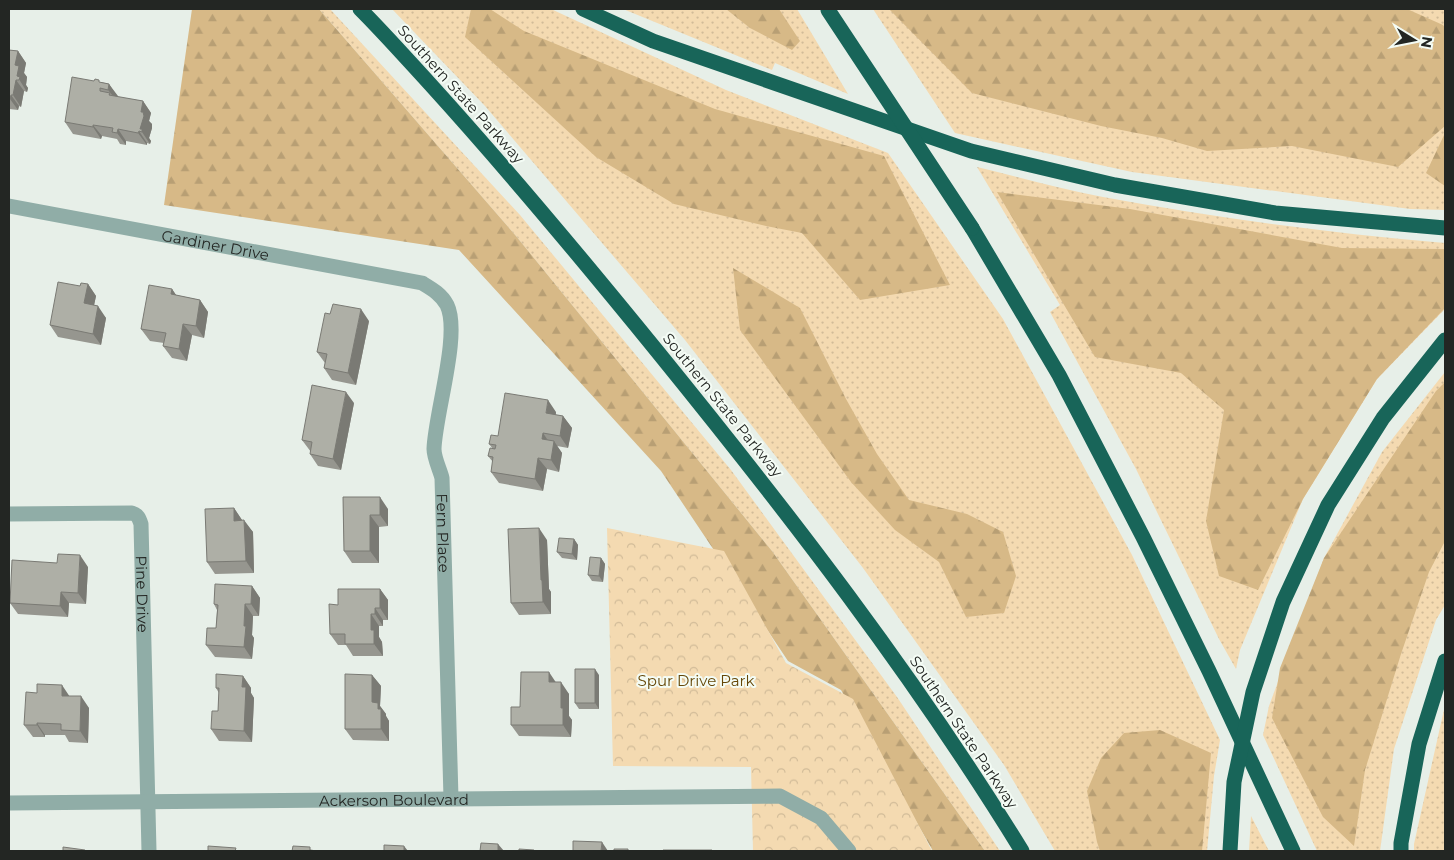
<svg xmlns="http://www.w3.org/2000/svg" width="1454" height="860" font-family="Montserrat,sans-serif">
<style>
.grass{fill:url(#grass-dots)}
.forest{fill:url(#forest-firs)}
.park{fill:url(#park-crowns)}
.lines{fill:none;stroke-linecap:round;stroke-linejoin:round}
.minor{stroke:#90ada7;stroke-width:15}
.highway{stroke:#186559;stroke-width:15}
.highway-bridge{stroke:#186559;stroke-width:15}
.wall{fill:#96968f}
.shaded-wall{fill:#7a7a74}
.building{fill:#aeafa6;stroke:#7a7a74}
.labels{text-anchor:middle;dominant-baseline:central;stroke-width:4;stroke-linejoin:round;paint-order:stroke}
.street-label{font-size:15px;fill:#232623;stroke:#f4fcf5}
.park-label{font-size:15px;fill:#654707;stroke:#f4fcf5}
</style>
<defs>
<pattern id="grass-dots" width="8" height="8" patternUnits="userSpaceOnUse" patternTransform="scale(1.25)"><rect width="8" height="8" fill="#f4dab1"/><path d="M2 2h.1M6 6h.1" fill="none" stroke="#d1bb98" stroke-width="1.8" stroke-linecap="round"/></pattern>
<pattern id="forest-firs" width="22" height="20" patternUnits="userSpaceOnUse" patternTransform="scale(1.25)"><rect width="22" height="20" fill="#d7b987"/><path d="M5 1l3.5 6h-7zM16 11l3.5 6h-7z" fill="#b89f74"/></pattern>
<pattern id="park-crowns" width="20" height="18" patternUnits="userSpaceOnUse" patternTransform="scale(1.25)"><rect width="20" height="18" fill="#f4dab1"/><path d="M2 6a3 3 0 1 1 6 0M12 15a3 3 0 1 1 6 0" fill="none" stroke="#d1bb98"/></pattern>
</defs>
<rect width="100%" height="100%" fill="#e7efe8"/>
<path class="grass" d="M 319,9 L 330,9 L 520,215 L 731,470 L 897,697 L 1000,851 L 985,851 L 772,551 L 516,236 Z
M 392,9 L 551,9 L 726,90 L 888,153 L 1003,319 L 1132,555 L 1220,740 L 1214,776 L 1207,851 L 1055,851 L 1004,765 L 863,568 L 685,340 L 485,106 Z
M 623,9 L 797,9 L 848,94 L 775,63 L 772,70 Z
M 873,9 L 1445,9 L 1445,210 L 1410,209 L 1132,172 L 955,133 Z
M 977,167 C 1019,177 1060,189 1103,197 C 1216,218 1330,233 1445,243 L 1445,309 L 1377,379 L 1303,499 L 1240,650 L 1236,669 L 1219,639 L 1136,469 L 1050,312 L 1060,305 Z
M 1445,372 L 1445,605 L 1436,620 L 1394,749 L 1380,851 L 1317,851 L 1263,735 L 1269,706 L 1324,558 L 1382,452 Z
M 1445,705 L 1445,851 L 1414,851 L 1414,844 Z
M 1251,816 L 1269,851 L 1249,851 Z"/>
<path class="forest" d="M 192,9 L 319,9 L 516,236 L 772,551 L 985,851 L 933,851 L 841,690 L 788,661 L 661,471 L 459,250 L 164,205 Z
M 471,9 L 490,9 L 524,31 L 715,109 L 884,156 L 950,285 L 860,300 L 802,233 L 766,226 L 674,204 L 596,157 L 465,37 Z
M 726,9 L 779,9 L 800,41 L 792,50 L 750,28 Z
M 889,9 L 1407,9 L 1443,25 L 1445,28 L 1445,126 L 1398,167 L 1292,146 L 1207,151 L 1162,138 L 1101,126 L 972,93 Z
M 1445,133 L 1445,186 L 1426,173 Z
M 997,192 L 1130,209 L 1342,248 L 1445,249 L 1445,308 L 1377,379 L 1303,499 L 1258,590 L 1219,576 L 1206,521 L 1224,410 L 1181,373 L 1095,357 Z
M 733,268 L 800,308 L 846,399 L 877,454 L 909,500 L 967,514 L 1003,532 L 1016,576 L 1004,613 L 966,617 L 939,562 L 895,530 L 851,482 L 740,330 Z
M 1445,382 L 1445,541 L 1429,572 L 1401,654 L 1365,770 L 1354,846 L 1323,817 L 1272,718 L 1280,668 L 1324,558 L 1436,391 Z
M 1160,730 L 1211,753 L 1202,851 L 1100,851 L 1097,842 L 1087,791 L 1101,758 L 1124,733 Z"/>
<path class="park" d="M 607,528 L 724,551 L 786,663 L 853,699 L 932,851 L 753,851 L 751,767 L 613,766 Z"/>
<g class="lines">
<g class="minor">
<path id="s1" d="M 9,206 L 422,283 C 432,289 441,294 447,305 C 461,334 435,414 434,449 C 434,458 440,470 442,478 L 451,798"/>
<path id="s2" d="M 9,514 L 132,513 C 138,515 139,518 141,524 L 149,851"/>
<path id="s3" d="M 9,803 L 780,796 L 821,818 L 849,851"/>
</g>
<path class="highway" d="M 360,9 C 384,33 407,59 430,84 C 508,170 583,260 657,351 C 787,511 914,675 1022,851
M 583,9 L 653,41 L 971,151 L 1115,185 L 1275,213 L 1445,228
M 972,228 L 1059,375 L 1143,537 L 1209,671 L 1293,851
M 1401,851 L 1401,843 L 1419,744 L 1445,661"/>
<path class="highway-bridge" d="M 828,10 L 972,228
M 1230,851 L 1234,782 L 1253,692 L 1283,602 L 1328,505 L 1383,418 L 1445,340"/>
</g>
<path class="wall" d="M 9,50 L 18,51 L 26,63 L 24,73 L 27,77 L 26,85 L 28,88 L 27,92 L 24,91 L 21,107 L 19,106 L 18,110 L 9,109 Z
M 101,82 L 109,84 L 117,97 L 143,101 L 151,113 L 149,121 L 152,124 L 152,128 L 149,138 L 151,141 L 150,144 L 147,143 L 147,145 L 126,141 L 126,145 L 120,144 L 117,139 L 102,136 L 101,139 L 73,134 L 65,122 Z
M 88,284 L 96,296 L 94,305 L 106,318 L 101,345 L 58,337 L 50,325 L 80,286 Z
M 172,289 L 176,295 L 200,300 L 208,312 L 204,338 L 192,335 L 187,361 L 172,358 L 163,346 L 164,343 L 150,341 L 141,329 Z
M 369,321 L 356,385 L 332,380 L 324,368 L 325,363 L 317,352 Z
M 354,403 L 341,470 L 318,466 L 310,454 L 311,452 L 302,440 Z
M 556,412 L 556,415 L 563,416 L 572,428 L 568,448 L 557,446 L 562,453 L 559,472 L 547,469 L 543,491 L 499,483 L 491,472 L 493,462 L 488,456 L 493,449 L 489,444 L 498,436 Z
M 343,497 L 388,509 L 388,526 L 379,527 L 379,563 L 352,563 L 344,551 Z
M 234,508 L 242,520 L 253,532 L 254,573 L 215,574 L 207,562 Z
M 574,539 L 578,545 L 577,560 L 562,558 L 557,552 Z
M 547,540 L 549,589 L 551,592 L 551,614 L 519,615 L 511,603 Z
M 601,558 L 605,564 L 603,582 L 592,581 L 588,575 Z
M 88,567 L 86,604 L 69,603 L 68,617 L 18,614 L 10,603 Z
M 252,586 L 260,598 L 259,616 L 253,616 L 252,635 L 254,638 L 252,659 L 215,657 L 206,645 L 216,628 L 217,610 L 214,604 Z
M 380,589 L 388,600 L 388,620 L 383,620 L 383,626 L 379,626 L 379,637 L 382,642 L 383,656 L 353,656 L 346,645 L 338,645 L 330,634 L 338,605 Z
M 372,675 L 381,686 L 380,706 L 386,714 L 386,716 L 389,721 L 389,741 L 353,740 L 345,729 Z
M 599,675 L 599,709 L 579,709 L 575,703 Z
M 243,676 L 251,688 L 251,693 L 254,698 L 252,742 L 219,741 L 211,729 L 218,711 L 219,693 L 216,688 Z
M 556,682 L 569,694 L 569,716 L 572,720 L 571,737 L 519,736 L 511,725 L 520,707 Z
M 70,696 L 89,708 L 88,743 L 69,742 L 65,735 L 45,735 L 45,737 L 33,737 L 24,725 Z"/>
<path class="shaded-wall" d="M 18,51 L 26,63 L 24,73 L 27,77 L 26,85 L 28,88 L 27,92 L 17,76 L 15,65 Z
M 16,80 L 24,91 L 21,107 L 13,95 Z
M 109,84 L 118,96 L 117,101 L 108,90 Z
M 11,95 L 19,106 L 18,110 L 10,99 Z
M 143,101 L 151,113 L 149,121 L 152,124 L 152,128 L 149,138 L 151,141 L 150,144 L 140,129 L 141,112 Z
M 93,125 L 102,136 L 101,139 L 93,127 Z
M 118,129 L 126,141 L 126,145 L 117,133 Z
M 139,131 L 147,143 L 147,145 L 138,133 Z
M 88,284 L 96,296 L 92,315 L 84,303 Z
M 172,289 L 180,301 L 171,294 Z
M 200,300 L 208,312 L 204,338 L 196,326 Z
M 98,306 L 106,318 L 101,345 L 93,334 Z
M 361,309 L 369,321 L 356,385 L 348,373 Z
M 183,324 L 192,335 L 187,361 L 179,349 Z
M 346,392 L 354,403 L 341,470 L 333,459 Z
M 548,400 L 556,412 L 554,425 L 546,413 Z
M 563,416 L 572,428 L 568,448 L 560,436 Z
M 543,433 L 551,445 L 542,439 Z
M 554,441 L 562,453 L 559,472 L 551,460 Z
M 538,458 L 547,469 L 543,491 L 535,479 Z
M 380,497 L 388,509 L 388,526 L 380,515 Z
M 234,508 L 242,520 L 243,532 L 234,521 Z
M 370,515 L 379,527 L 379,563 L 370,551 Z
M 244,520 L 253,532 L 254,573 L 246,561 Z
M 539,528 L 547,540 L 549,589 L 551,592 L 551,614 L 543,602 L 541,580 Z
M 574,539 L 578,545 L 577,560 L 572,554 Z
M 80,555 L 88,567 L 86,604 L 78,593 Z
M 601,558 L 605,564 L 603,582 L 599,576 Z
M 252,586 L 260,598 L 259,616 L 251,604 Z
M 380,589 L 388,600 L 388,620 L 380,608 Z
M 61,592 L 69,603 L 68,617 L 60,606 Z
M 245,604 L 253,616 L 252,635 L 254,638 L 252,659 L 244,647 L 244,626 Z
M 375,608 L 383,620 L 383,626 L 375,614 Z
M 371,614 L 379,626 L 379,637 L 382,642 L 383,656 L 374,644 L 371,630 Z
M 595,669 L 599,675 L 599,709 L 595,703 Z
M 549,672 L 557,684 L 549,682 Z
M 372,675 L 381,686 L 380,706 L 386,714 L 386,716 L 389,721 L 389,741 L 381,729 L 372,702 Z
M 243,676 L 251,688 L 251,693 L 254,698 L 252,742 L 244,731 L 242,687 Z
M 561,682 L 569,694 L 569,716 L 572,720 L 571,737 L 563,725 L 561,708 Z
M 62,685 L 70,697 L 62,696 Z
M 81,696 L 89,708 L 88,743 L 80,731 Z
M 37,723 L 45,735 L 45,737 L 37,725 Z
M 602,842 L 608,851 L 601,851 Z
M 498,844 L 504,851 L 498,851 Z
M 404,846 L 408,851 L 404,851 Z"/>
<path class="building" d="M 9,50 L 18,51 L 15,65 L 19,66 L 17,76 L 20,77 L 19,80 L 16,80 L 13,95 L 11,95 L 10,99 L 9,98 Z
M 72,77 L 94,81 L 95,79 L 99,80 L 99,82 L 109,84 L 108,90 L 100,88 L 100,91 L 110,93 L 109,95 L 143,101 L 141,112 L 143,112 L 144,116 L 140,129 L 142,129 L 142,132 L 139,131 L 138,133 L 118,129 L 117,133 L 112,132 L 113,128 L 93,125 L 93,127 L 65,122 Z
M 58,282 L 80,286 L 81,283 L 88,284 L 84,303 L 98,306 L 93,334 L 50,325 Z
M 149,285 L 172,289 L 171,294 L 200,300 L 196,326 L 183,324 L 179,349 L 163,346 L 166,333 L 141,329 Z
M 333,304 L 361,309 L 348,373 L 324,368 L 327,354 L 317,352 L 325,313 L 330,314 Z
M 312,385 L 346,392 L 333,459 L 310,454 L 312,442 L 302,440 Z
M 505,393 L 548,400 L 546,413 L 563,416 L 560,436 L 543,433 L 542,439 L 554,441 L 551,460 L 538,458 L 535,479 L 491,472 L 493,457 L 488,456 L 490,448 L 495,449 L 496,445 L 489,444 L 491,435 L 498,436 Z
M 343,497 L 380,497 L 380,515 L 370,515 L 370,551 L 344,551 Z
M 234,508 L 234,521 L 244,520 L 246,561 L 207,562 L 205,509 Z
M 539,528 L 541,580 L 542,580 L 543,602 L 511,603 L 508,529 Z
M 559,538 L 574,539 L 572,554 L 557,552 Z
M 58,554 L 80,555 L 78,593 L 61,592 L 60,606 L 10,603 L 12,560 L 57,563 Z
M 590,557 L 601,558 L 599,576 L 588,575 Z
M 215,584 L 252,586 L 251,604 L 245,604 L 244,626 L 246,626 L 244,647 L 206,645 L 207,628 L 216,628 L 218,605 L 214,604 Z
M 338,589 L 380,589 L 380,608 L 375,608 L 375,614 L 371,614 L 371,630 L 374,630 L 374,644 L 345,644 L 345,634 L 330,634 L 329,604 L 338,605 Z
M 575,669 L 595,669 L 595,703 L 575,703 Z
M 521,672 L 549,672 L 549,682 L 561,682 L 561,708 L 563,708 L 563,725 L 511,725 L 511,707 L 520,707 Z
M 216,674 L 243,676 L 242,687 L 246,687 L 244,731 L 211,729 L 212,711 L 218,711 L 219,688 L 216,688 Z
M 345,674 L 372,675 L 372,702 L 378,703 L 378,709 L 381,709 L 381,729 L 345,729 Z
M 37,684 L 62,685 L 62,696 L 81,696 L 80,731 L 61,730 L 61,724 L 37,723 L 37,725 L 24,725 L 26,692 L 37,693 Z
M 573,841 L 602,842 L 601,851 L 573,851 Z
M 481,843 L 498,844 L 498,851 L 480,851 Z
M 384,845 L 404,846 L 404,851 L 384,851 Z
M 208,846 L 236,848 L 235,851 L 208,851 Z
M 293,846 L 310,847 L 310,850 L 317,851 L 292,851 Z
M 63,847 L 85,850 L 84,851 L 63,851 Z
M 519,849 L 534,850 L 534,851 L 519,851 Z
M 614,849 L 628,849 L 628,851 L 614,851 Z
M 663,850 L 712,850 L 712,851 L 663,851 Z"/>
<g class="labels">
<g class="street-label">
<text transform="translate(461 94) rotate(48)">Southern State Parkway</text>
<text stroke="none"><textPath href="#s1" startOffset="210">Gardiner Drive</textPath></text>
<text transform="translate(723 405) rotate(51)">Southern State Parkway</text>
<text stroke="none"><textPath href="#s1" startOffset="685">Fern Place</textPath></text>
<text stroke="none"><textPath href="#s2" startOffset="208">Pine Drive</textPath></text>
<text transform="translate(964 732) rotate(56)">Southern State Parkway</text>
<text stroke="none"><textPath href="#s3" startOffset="385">Ackerson Boulevard</textPath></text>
</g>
<g class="park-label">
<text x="696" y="680">Spur Drive Park</text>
</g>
</g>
<rect width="1454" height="860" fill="none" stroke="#232623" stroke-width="20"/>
<g transform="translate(1414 40) rotate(100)" stroke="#f4fcf5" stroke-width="4" paint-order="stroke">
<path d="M0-4L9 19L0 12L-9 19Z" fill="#232623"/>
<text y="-8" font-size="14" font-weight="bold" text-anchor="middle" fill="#232623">N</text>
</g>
</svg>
